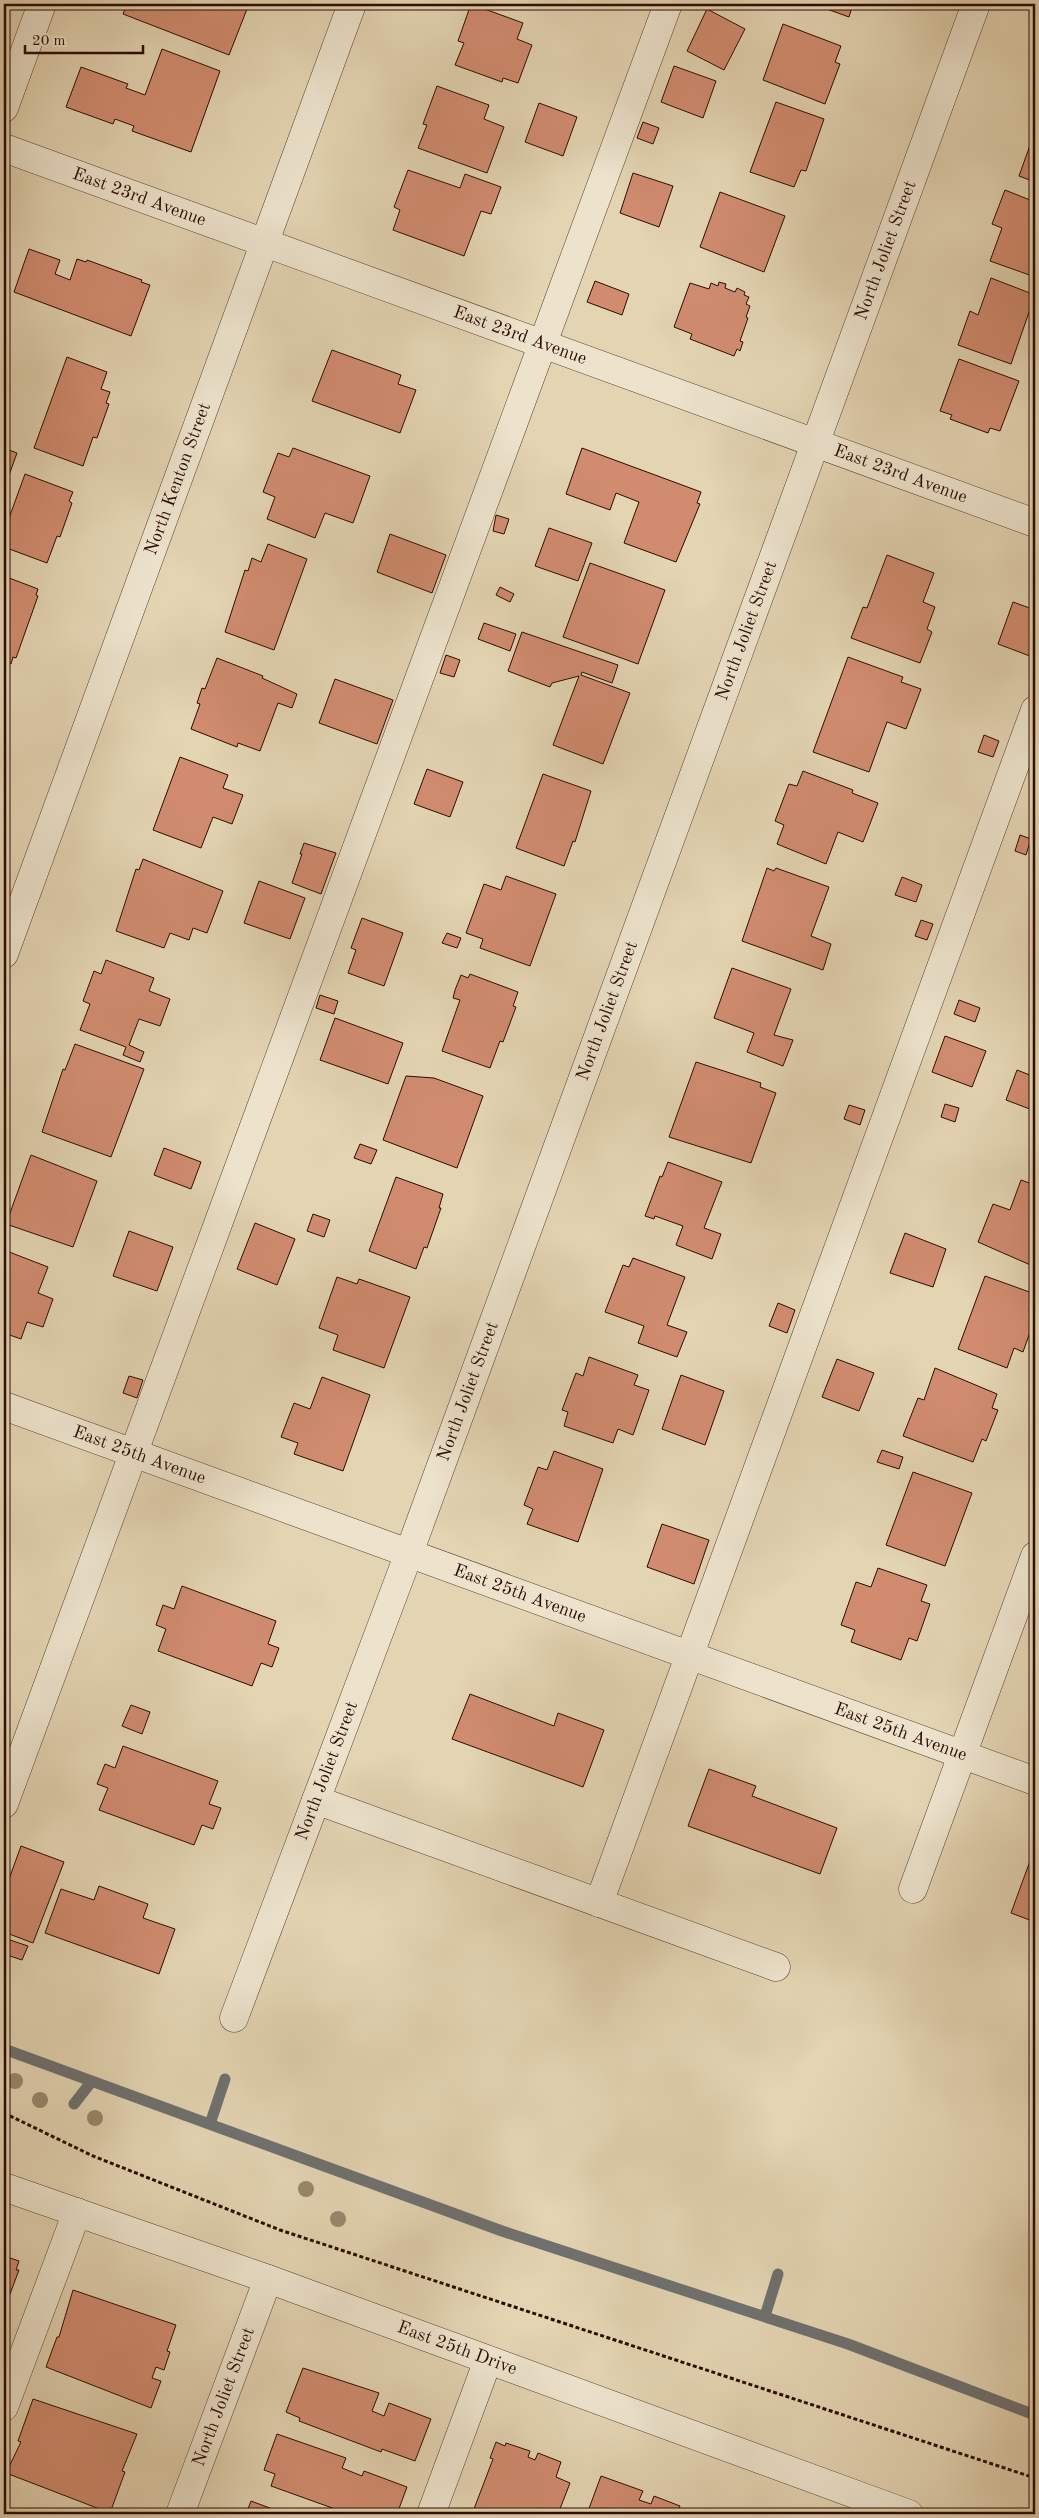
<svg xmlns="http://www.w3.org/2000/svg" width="1039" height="2518" font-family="'Old Standard TT',serif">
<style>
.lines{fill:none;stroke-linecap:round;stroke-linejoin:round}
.stream{stroke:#6f7170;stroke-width:11}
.building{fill:#d18c70;stroke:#2b0b02}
.minor-casing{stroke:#593d2e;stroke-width:29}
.path{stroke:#2b0b02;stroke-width:3;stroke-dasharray:4 2.5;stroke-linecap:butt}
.minor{stroke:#ede3cd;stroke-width:28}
.tree{fill:#99886c}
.labels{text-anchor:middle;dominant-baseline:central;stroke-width:4.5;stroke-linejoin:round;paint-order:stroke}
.street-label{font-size:18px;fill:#2b0b02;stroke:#ede3cd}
</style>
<rect width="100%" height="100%" fill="#e3d4b2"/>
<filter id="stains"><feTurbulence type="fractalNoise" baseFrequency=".004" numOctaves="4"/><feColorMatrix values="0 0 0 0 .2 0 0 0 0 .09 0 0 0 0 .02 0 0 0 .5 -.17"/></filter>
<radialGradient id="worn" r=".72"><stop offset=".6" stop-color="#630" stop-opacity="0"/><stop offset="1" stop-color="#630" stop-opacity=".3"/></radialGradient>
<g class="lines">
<path class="stream" d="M 4,2049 L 502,2231 L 848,2344 L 1035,2415
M 74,2104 L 92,2081
M 210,2124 L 225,2079
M 765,2316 L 778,2274"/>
</g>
<path class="building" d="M 127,4 L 249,4 L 229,55 L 123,14 Z
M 471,4 L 523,23 L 517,39 L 532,45 L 518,83 L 503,78 L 502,82 L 455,65 L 464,43 L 458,41 Z
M 813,4 L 853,4 L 849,17 Z
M 707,9 L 745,29 L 724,70 L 687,51 Z
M 783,24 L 841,46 L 835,62 L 840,64 L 825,104 L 763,80 Z
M 162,49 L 220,71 L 191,152 L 132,131 L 134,126 L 115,119 L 113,124 L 66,107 L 81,67 L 128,84 L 126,88 L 145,95 Z
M 674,66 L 716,81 L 703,118 L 661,102 Z
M 437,86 L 489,105 L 484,119 L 504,127 L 487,173 L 418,148 L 427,125 L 423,124 Z
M 776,102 L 824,119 L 806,171 L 801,170 L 794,187 L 750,172 Z
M 539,103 L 577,117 L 563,156 L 525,142 Z
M 643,122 L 659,128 L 653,144 L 637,138 Z
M 1034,134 L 1035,134 L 1035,182 L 1019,176 Z
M 408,170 L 460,188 L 465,174 L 501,187 L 491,214 L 481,211 L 464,256 L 393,230 L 400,210 L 394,207 Z
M 633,173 L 673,186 L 659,227 L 620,213 Z
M 1005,190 L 1035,202 L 1035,277 L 990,261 L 1002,228 L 992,224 Z
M 720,192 L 785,216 L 764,272 L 700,247 Z
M 29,249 L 60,260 L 55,274 L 70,280 L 77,259 L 86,262 L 87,260 L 142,280 L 141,282 L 150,285 L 131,336 L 14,292 Z
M 991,278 L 1035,295 L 1011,364 L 958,345 L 970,311 L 978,315 Z
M 595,281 L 629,294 L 622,315 L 587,302 Z
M 719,282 L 726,284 L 725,288 L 735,292 L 737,288 L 745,292 L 744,295 L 749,297 L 746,304 L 750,306 L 746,317 L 748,318 L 740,341 L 743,342 L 740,351 L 737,349 L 734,356 L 690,339 L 692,334 L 674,327 L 690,283 L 709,289 L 711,283 L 718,286 Z
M 332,350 L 401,375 L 398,384 L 416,390 L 400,433 L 312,401 Z
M 67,357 L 107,372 L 101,389 L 110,392 L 106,403 L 109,404 L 97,438 L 93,437 L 83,466 L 34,448 Z
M 959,359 L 1019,381 L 1000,431 L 990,428 L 988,433 L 950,419 L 952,415 L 940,411 Z
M 4,448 L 17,453 L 8,478 L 4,477 Z
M 293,448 L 370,476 L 353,523 L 325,513 L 315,538 L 267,519 L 275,497 L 263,492 L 278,453 L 289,457 Z
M 582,448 L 701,492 L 697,503 L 700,504 L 676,562 L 624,543 L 639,502 L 616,493 L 610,510 L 566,494 Z
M 25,474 L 73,492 L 69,501 L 72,503 L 60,537 L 57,536 L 47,563 L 4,547 L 4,532 Z
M 496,515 L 509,519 L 504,534 L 493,531 Z
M 549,528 L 592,543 L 578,581 L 535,566 Z
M 390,534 L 446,555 L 432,593 L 377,572 Z
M 268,544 L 307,559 L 274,650 L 225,632 L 245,570 L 248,571 L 252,558 L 261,562 Z
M 887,555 L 934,573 L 923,602 L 935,607 L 927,629 L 932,632 L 920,663 L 851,638 L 863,607 L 867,608 Z
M 590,563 L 665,590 L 638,664 L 563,637 Z
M 4,576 L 38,589 L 36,595 L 38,596 L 16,658 L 13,657 L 11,664 L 4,662 Z
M 500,587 L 514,594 L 510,602 L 496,595 Z
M 1013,602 L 1035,610 L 1035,658 L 998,644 Z
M 484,623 L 516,634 L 510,651 L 478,639 Z
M 522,632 L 618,665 L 612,683 L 582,672 L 581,675 L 630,693 L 603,764 L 553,745 L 579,676 L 552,683 L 550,687 L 508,671 Z
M 446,655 L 460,660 L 454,677 L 440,673 Z
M 848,657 L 903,677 L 901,682 L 921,689 L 906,729 L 887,722 L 869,772 L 813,752 Z
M 217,658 L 263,676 L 262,678 L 297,694 L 292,708 L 278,703 L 260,751 L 238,743 L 237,747 L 191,729 L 200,704 L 197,703 L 202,688 L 205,689 Z
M 335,679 L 393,700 L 377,744 L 319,723 Z
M 984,735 L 999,741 L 993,757 L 978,752 Z
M 180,757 L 228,775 L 223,788 L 243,795 L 232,824 L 213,817 L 201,848 L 153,830 Z
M 427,769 L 463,782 L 450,817 L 414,804 Z
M 803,771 L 853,790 L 852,793 L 878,803 L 863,842 L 838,832 L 826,864 L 777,844 L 784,825 L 775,821 L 789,784 L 797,786 Z
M 543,774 L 591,791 L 575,842 L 573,841 L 564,866 L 516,848 Z
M 1020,835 L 1031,839 L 1026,855 L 1015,851 Z
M 304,843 L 336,853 L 321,894 L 292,883 L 302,854 L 300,854 Z
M 143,859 L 223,891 L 207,933 L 193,928 L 189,940 L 170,933 L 164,948 L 116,931 L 136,869 L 139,870 Z
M 767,868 L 774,871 L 776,868 L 829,887 L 811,936 L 831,944 L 823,970 L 742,941 Z
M 506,876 L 556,894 L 530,966 L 480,948 L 483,939 L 466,933 L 484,884 L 501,890 Z
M 902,877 L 922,885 L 916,902 L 895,895 Z
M 259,881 L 305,898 L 290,939 L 244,923 Z
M 362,918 L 403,933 L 384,986 L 348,973 L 356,950 L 351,948 Z
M 921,920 L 933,924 L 927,940 L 915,936 Z
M 447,933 L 461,938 L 457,948 L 442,943 Z
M 106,960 L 154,978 L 149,991 L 170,999 L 160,1026 L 139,1019 L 129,1045 L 144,1052 L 140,1062 L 123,1055 L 126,1047 L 80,1030 L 90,1004 L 83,1001 L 94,971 L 101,974 Z
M 732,968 L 791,989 L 774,1035 L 793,1040 L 783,1066 L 747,1052 L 754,1033 L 714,1018 Z
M 470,974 L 518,992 L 513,1006 L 516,1007 L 503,1042 L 500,1041 L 490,1068 L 442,1051 L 460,1000 L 453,998 L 455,990 L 461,975 L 468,978 Z
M 320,995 L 338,1001 L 334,1014 L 316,1008 Z
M 959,1000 L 980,1008 L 975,1022 L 954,1014 Z
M 335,1018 L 403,1043 L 388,1084 L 320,1060 Z
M 945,1036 L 986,1051 L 972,1087 L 932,1072 Z
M 75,1044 L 144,1069 L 111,1157 L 42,1132 L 63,1069 L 65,1070 Z
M 696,1062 L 761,1083 L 760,1087 L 776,1093 L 751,1163 L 669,1137 Z
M 1017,1070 L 1035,1077 L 1035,1111 L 1006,1100 Z
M 406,1076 L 434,1078 L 483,1096 L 457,1168 L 383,1140 Z
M 945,1104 L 959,1108 L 955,1122 L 941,1117 Z
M 849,1105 L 865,1110 L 860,1125 L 844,1119 Z
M 360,1144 L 377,1150 L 371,1164 L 354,1158 Z
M 164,1148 L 201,1162 L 191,1189 L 154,1175 Z
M 31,1155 L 97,1181 L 73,1247 L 6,1224 Z
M 668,1162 L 722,1182 L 704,1228 L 721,1234 L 712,1259 L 676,1245 L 683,1226 L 655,1216 L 654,1219 L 645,1216 L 660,1176 L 662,1177 Z
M 396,1177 L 443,1194 L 439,1208 L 441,1208 L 427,1248 L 424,1247 L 416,1269 L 369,1251 Z
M 1021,1180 L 1035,1185 L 1035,1267 L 978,1242 L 993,1204 L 1010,1210 Z
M 313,1214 L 330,1220 L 324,1237 L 307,1231 Z
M 255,1223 L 295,1239 L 277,1285 L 237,1269 Z
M 129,1231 L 173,1247 L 157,1291 L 113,1276 Z
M 905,1233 L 946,1249 L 933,1287 L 890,1273 Z
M 4,1250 L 48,1267 L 38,1293 L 53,1299 L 43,1327 L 27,1322 L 21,1339 L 4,1333 Z
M 633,1258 L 685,1277 L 667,1325 L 687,1332 L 677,1357 L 638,1343 L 644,1326 L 605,1312 L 623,1265 L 629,1267 Z
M 985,1276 L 1035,1294 L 1029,1311 L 1035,1313 L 1035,1318 L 1023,1352 L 1014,1348 L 1007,1368 L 958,1349 Z
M 337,1277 L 357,1284 L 359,1279 L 410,1297 L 384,1368 L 333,1350 L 338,1335 L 319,1328 Z
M 778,1303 L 795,1310 L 787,1333 L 769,1326 Z
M 589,1357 L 638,1375 L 634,1385 L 649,1390 L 633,1435 L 618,1429 L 613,1443 L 564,1426 L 568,1412 L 562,1410 L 576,1373 L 583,1376 Z
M 837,1359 L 874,1373 L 859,1411 L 822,1397 Z
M 935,1368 L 997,1394 L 992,1408 L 998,1410 L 986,1441 L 982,1439 L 973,1462 L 903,1436 L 918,1398 L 924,1400 Z
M 681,1375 L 724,1391 L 705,1445 L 662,1429 Z
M 129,1376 L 143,1380 L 137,1398 L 123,1393 Z
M 322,1377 L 370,1395 L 343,1471 L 294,1454 L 298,1443 L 281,1437 L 294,1403 L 310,1409 Z
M 882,1450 L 903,1457 L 899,1469 L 877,1462 Z
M 554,1451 L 603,1469 L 578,1542 L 527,1524 L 533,1509 L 524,1505 L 538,1467 L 547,1470 Z
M 913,1472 L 972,1493 L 945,1566 L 886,1545 Z
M 662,1524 L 709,1540 L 694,1584 L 647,1567 Z
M 878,1568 L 927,1585 L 921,1601 L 930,1604 L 917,1641 L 909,1638 L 901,1660 L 851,1642 L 855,1630 L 841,1625 L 856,1582 L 871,1587 Z
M 182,1586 L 276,1621 L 268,1644 L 279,1648 L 272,1667 L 261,1663 L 252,1686 L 158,1651 L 166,1629 L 156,1625 L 163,1605 L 174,1609 Z
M 470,1694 L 554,1726 L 558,1713 L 604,1730 L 583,1787 L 452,1739 Z
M 131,1705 L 150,1712 L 142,1734 L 122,1726 Z
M 123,1746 L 218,1781 L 209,1804 L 221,1808 L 213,1829 L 202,1825 L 194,1845 L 99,1810 L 108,1788 L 97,1784 L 105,1764 L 115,1768 Z
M 709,1769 L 756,1786 L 752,1796 L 837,1828 L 820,1874 L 688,1826 Z
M 21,1846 L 64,1862 L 33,1943 L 4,1932 L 4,1893 Z
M 1030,1861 L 1035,1863 L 1035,1922 L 1011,1913 Z
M 99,1886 L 148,1904 L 143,1918 L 175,1929 L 159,1974 L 45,1933 L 61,1889 L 94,1900 Z
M 7,1939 L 28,1946 L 22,1960 L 4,1954 Z
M 4,2256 L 19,2261 L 16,2270 L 19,2270 L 4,2310 Z
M 73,2290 L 176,2325 L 167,2351 L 170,2352 L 164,2370 L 156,2367 L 152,2378 L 161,2381 L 151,2408 L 46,2367 L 57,2337 L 59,2337 Z
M 303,2368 L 379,2393 L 372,2411 L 384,2416 L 389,2403 L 431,2419 L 415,2461 L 382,2449 L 381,2452 L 299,2421 L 300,2418 L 286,2412 Z
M 33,2399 L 137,2434 L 122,2471 L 125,2472 L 110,2513 L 6,2473 L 21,2442 L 18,2441 Z
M 277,2434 L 346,2458 L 342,2468 L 362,2476 L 364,2471 L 407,2487 L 397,2514 L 356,2514 L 350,2512 L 349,2514 L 271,2486 L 275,2474 L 264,2470 Z
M 496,2442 L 505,2446 L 506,2443 L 530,2451 L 528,2457 L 535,2460 L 538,2453 L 561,2462 L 556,2477 L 570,2483 L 558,2514 L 475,2514 L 477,2510 L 474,2509 L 493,2459 L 490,2458 Z
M 601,2476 L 643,2491 L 639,2500 L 651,2504 L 654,2496 L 680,2506 L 677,2514 L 587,2514 Z
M 251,2501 L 286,2514 L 246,2514 Z"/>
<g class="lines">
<defs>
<g id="minor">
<path d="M 4,108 L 42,4"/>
<path id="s1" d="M 4,148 L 1035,523"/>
<path id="s2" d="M 4,954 L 352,4"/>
<path id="s3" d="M 4,1406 L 1035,1781"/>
<path d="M 316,1800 L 776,1967"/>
<path d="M 4,1804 L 668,4"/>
<path d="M 913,1889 L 1035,1556"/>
<path d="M 599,1903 L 1035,710"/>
<path id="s4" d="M 234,2018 L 409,1553 L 976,4"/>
<path id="s5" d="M 4,2187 L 268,2279 L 909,2514"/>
<path d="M 4,2407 L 77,2212"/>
<path id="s6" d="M 180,2514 L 268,2279"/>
<path d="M 431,2514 L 488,2360"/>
</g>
</defs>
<use href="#minor" class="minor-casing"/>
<path class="path" d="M 4,2113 L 93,2156 L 280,2230 L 1035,2478"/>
<use href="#minor" class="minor"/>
</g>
<g class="tree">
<circle cx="15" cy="2081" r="8"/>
<circle cx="40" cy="2100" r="8"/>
<circle cx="95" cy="2118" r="8"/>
<circle cx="306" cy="2189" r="8"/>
<circle cx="338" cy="2219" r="8"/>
</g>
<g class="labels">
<g class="street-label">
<text stroke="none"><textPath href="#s1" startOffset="144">East 23rd Avenue</textPath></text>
<text stroke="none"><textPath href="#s4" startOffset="1884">North Joliet Street</textPath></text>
<text stroke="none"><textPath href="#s1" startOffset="549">East 23rd Avenue</textPath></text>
<text stroke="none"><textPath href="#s1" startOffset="954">East 23rd Avenue</textPath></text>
<text stroke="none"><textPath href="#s2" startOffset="506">North Kenton Street</textPath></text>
<text stroke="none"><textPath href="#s4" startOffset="1479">North Joliet Street</textPath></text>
<text stroke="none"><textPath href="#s4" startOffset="1074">North Joliet Street</textPath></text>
<text stroke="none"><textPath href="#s4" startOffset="669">North Joliet Street</textPath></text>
<text stroke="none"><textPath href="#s3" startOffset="144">East 25th Avenue</textPath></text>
<text stroke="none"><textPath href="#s3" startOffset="549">East 25th Avenue</textPath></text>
<text stroke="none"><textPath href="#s3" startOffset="954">East 25th Avenue</textPath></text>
<text stroke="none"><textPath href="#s4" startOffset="264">North Joliet Street</textPath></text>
<text stroke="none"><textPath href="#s5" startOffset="481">East 25th Drive</textPath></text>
<text stroke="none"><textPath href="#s6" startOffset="125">North Joliet Street</textPath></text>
</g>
</g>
<rect width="1039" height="2518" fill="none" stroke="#e3d4b2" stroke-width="20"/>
<rect x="5" y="5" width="1029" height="2508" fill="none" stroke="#2b0b02" stroke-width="2.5"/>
<rect x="10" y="10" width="1019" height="2498" fill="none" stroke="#2b0b02"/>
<path d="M25 45v8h118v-8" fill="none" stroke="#2b0b02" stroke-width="2.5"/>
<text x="32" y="45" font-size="15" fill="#2b0b02" stroke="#ede3cd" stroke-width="4" paint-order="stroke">20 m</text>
<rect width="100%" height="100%" filter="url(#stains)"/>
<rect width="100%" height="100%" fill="url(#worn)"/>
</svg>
